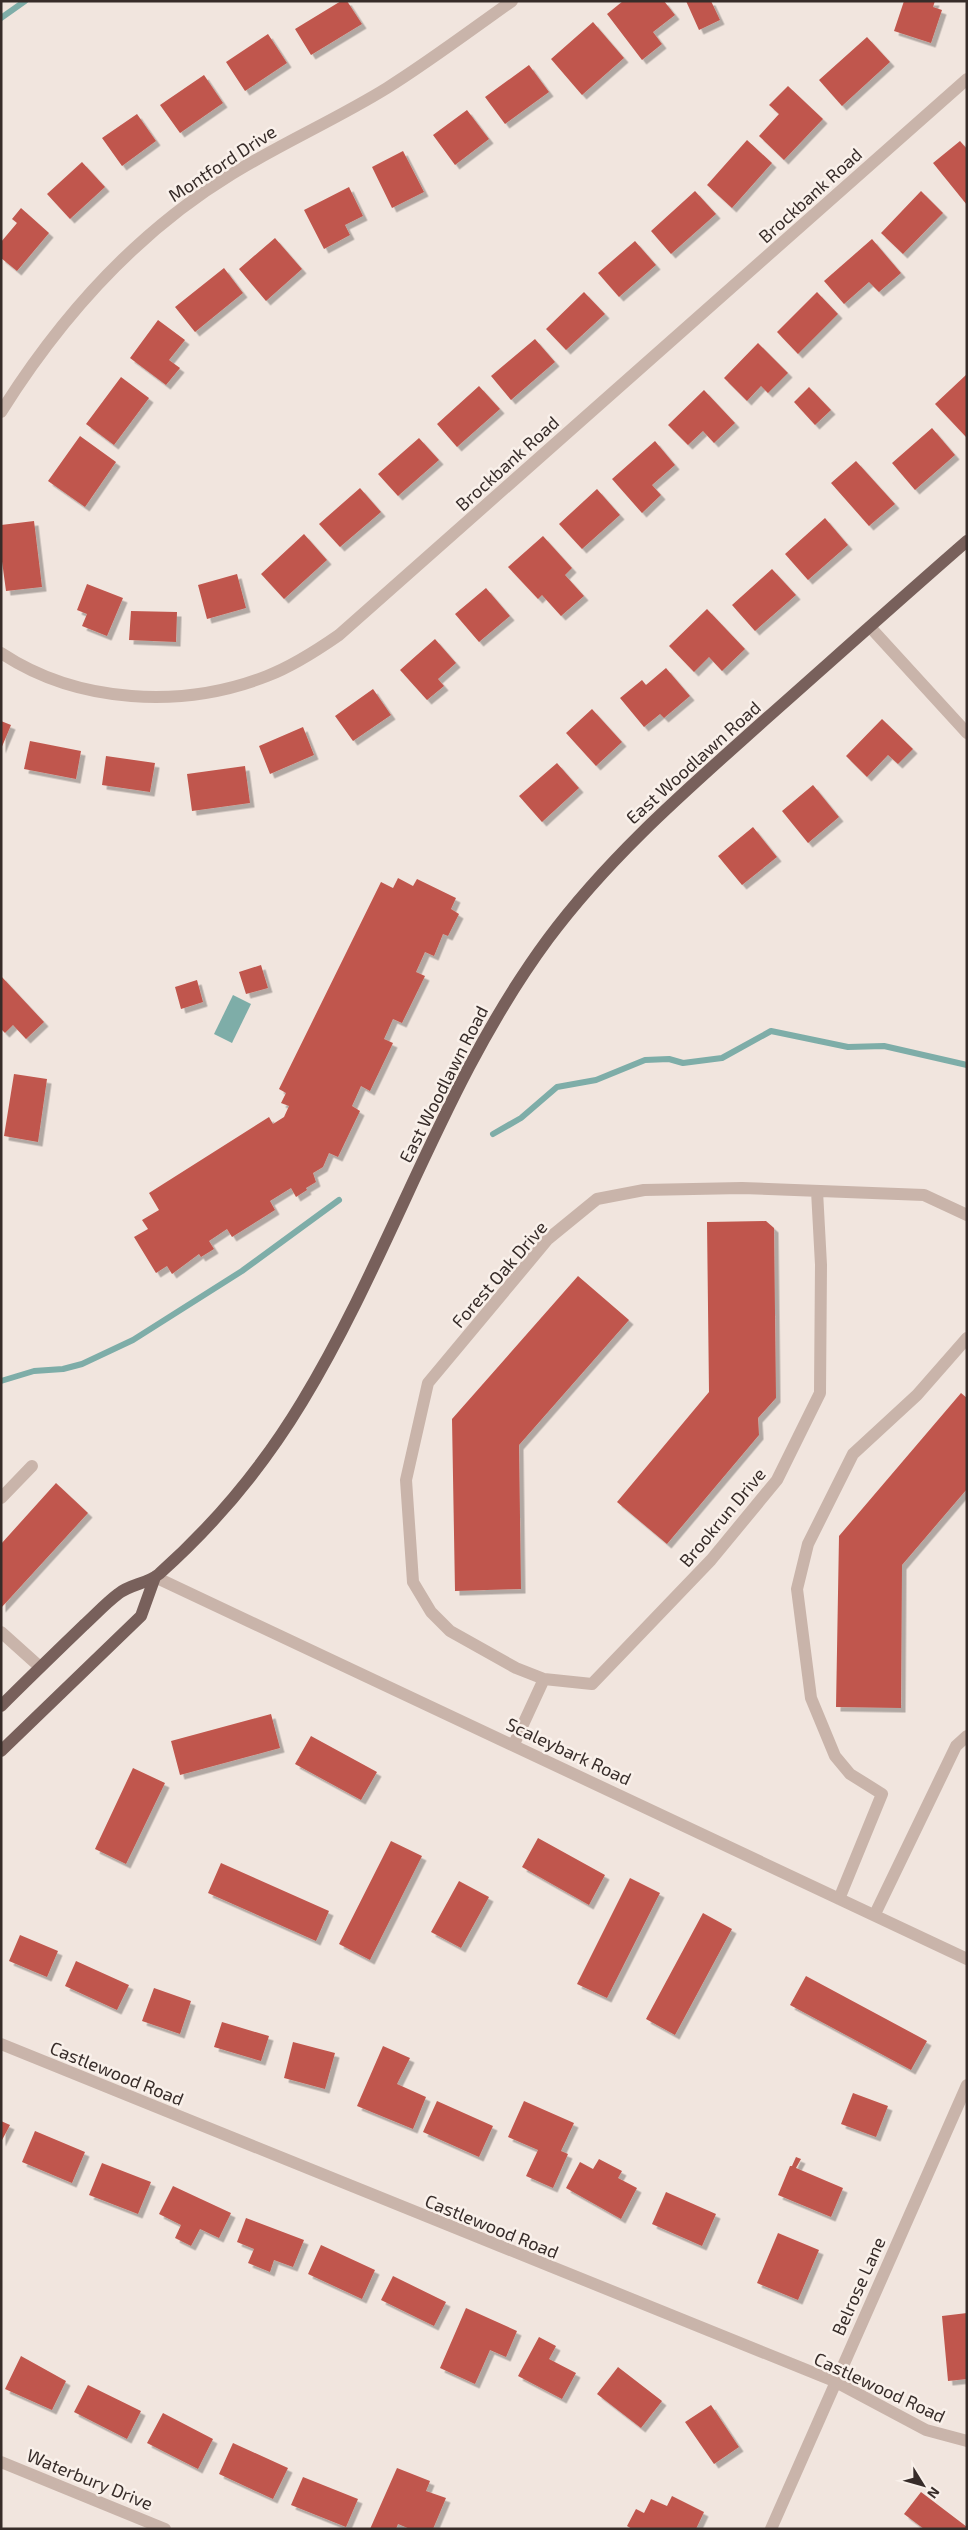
<svg xmlns="http://www.w3.org/2000/svg" width="968" height="2530" font-family="'Exo 2',sans-serif">
<style>
.water{fill:#7eada8}
.lines{fill:none;stroke-linecap:round;stroke-linejoin:round}
.stream{stroke:#7eada8;stroke-width:6}
.building{fill:#c0574d;filter:url(#shadow)}
.minor{stroke:#c9b4aa;stroke-width:12}
.major{stroke:#78605b;stroke-width:12}
.labels{text-anchor:middle;dominant-baseline:central;stroke-width:5;stroke-linejoin:round;paint-order:stroke}
.street-label{font-size:18px;fill:#372c29;stroke:#f9f0ea}
</style>
<defs>
<filter id="shadow"><feDropShadow dx="4.5" dy="4.5" stdDeviation="0" flood-color="#0004"/></filter>
</defs>
<rect width="100%" height="100%" fill="#f1e5de"/>
<path class="water" d="M 233,995 L 251,1004 L 232,1043 L 214,1034 Z"/>
<g class="lines">
<path class="stream" d="M 1,18 L 25,1
M 493,1134 L 521,1118 L 557,1087 L 596,1080 L 645,1060 L 669,1059 L 683,1063 L 722,1058 L 771,1031 L 848,1047 L 884,1046 L 967,1065
M 1,1381 L 34,1371 L 63,1369 L 82,1364 L 133,1340 L 242,1271 L 339,1200"/>
</g>
<path class="building" d="M 341,1 L 347,1 L 362,24 L 311,55 L 295,29 Z
M 623,1 L 664,1 L 675,15 L 653,32 L 662,44 L 642,60 L 607,14 Z
M 686,1 L 711,1 L 720,20 L 699,30 Z
M 904,1 L 935,1 L 933,7 L 942,10 L 931,43 L 894,31 Z
M 593,22 L 624,58 L 582,95 L 551,59 Z
M 268,34 L 287,63 L 245,91 L 226,62 Z
M 867,37 L 890,62 L 842,106 L 819,80 Z
M 529,65 L 549,92 L 505,124 L 485,97 Z
M 204,75 L 223,103 L 180,133 L 160,105 Z
M 788,86 L 823,119 L 784,160 L 759,136 L 779,114 L 769,105 Z
M 467,110 L 489,139 L 455,165 L 433,135 Z
M 137,114 L 156,141 L 122,166 L 102,138 Z
M 747,140 L 772,163 L 732,208 L 707,185 Z
M 960,141 L 967,149 L 967,205 L 933,163 Z
M 403,151 L 424,192 L 392,208 L 372,167 Z
M 82,162 L 105,187 L 70,219 L 47,194 Z
M 349,187 L 363,216 L 345,225 L 350,235 L 324,249 L 304,210 Z
M 695,191 L 716,214 L 671,254 L 651,231 Z
M 921,191 L 943,213 L 903,254 L 881,233 Z
M 21,208 L 49,233 L 17,271 L 1,258 L 1,242 L 17,223 L 12,219 Z
M 275,238 L 302,269 L 266,301 L 239,269 Z
M 872,239 L 901,273 L 879,292 L 869,282 L 844,304 L 824,281 Z
M 635,241 L 656,265 L 619,297 L 598,273 Z
M 224,268 L 243,293 L 195,332 L 175,307 Z
M 584,292 L 605,314 L 566,350 L 546,329 Z
M 817,292 L 838,314 L 798,354 L 777,332 Z
M 158,320 L 185,340 L 169,360 L 180,368 L 166,385 L 130,358 Z
M 535,339 L 555,362 L 511,400 L 491,376 Z
M 758,343 L 788,373 L 768,393 L 761,386 L 747,401 L 724,378 Z
M 967,374 L 967,438 L 935,404 Z
M 121,377 L 149,398 L 114,445 L 86,424 Z
M 479,386 L 500,409 L 457,447 L 437,424 Z
M 809,387 L 831,410 L 815,425 L 794,402 Z
M 704,390 L 735,423 L 714,443 L 703,431 L 688,445 L 668,425 Z
M 932,428 L 955,455 L 915,490 L 892,463 Z
M 80,436 L 116,462 L 85,507 L 48,481 Z
M 419,438 L 439,460 L 398,496 L 378,474 Z
M 655,441 L 675,465 L 652,485 L 661,495 L 642,513 L 612,479 Z
M 856,461 L 895,504 L 869,526 L 831,483 Z
M 360,488 L 381,512 L 340,547 L 319,524 Z
M 597,489 L 620,515 L 582,549 L 559,524 Z
M 825,518 L 848,545 L 808,580 L 785,554 Z
M 34,521 L 42,587 L 6,591 L 1,554 L 1,525 Z
M 304,534 L 327,560 L 284,599 L 261,574 Z
M 543,536 L 572,568 L 565,575 L 584,596 L 561,616 L 542,595 L 538,599 L 508,567 Z
M 772,569 L 796,595 L 755,631 L 732,605 Z
M 237,574 L 246,608 L 207,619 L 198,585 Z
M 87,584 L 123,598 L 107,636 L 82,626 L 87,614 L 77,610 Z
M 486,588 L 510,616 L 479,642 L 455,614 Z
M 707,609 L 745,649 L 722,671 L 709,657 L 694,672 L 669,646 Z
M 131,611 L 177,612 L 176,642 L 129,640 Z
M 435,639 L 456,663 L 438,679 L 444,686 L 427,700 L 400,670 Z
M 666,668 L 690,696 L 664,718 L 660,714 L 644,727 L 620,698 L 642,680 L 646,685 Z
M 373,689 L 391,715 L 353,741 L 335,716 Z
M 592,709 L 622,742 L 596,766 L 566,733 Z
M 882,719 L 913,749 L 898,764 L 888,755 L 867,777 L 846,756 Z
M 1,721 L 11,725 L 1,749 Z
M 303,727 L 314,755 L 270,774 L 259,746 Z
M 30,741 L 81,751 L 76,779 L 24,769 Z
M 106,756 L 155,763 L 150,792 L 102,785 Z
M 557,763 L 579,788 L 542,822 L 519,796 Z
M 245,766 L 250,803 L 192,811 L 187,774 Z
M 813,785 L 839,817 L 808,843 L 782,811 Z
M 753,827 L 777,857 L 742,885 L 718,856 Z
M 398,878 L 413,886 L 417,879 L 456,898 L 451,909 L 459,914 L 448,936 L 443,934 L 434,956 L 425,952 L 416,972 L 425,976 L 402,1023 L 393,1019 L 384,1039 L 393,1043 L 370,1091 L 361,1086 L 352,1106 L 360,1111 L 338,1157 L 329,1153 L 323,1167 L 313,1173 L 316,1182 L 306,1188 L 307,1190 L 296,1197 L 291,1188 L 270,1201 L 275,1210 L 232,1237 L 227,1229 L 209,1241 L 214,1249 L 201,1257 L 199,1254 L 172,1274 L 167,1266 L 156,1273 L 134,1237 L 148,1229 L 142,1220 L 159,1210 L 149,1193 L 269,1117 L 273,1124 L 284,1117 L 289,1106 L 281,1103 L 286,1093 L 279,1089 L 381,882 L 393,888 Z
M 261,965 L 268,988 L 246,994 L 239,972 Z
M 1,976 L 44,1022 L 26,1039 L 13,1025 L 5,1033 L 1,1029 Z
M 197,980 L 203,1002 L 181,1009 L 175,987 Z
M 14,1074 L 47,1079 L 38,1142 L 4,1136 Z
M 766,1221 L 774,1228 L 776,1398 L 758,1418 L 759,1435 L 667,1544 L 617,1502 L 709,1392 L 707,1222 Z
M 578,1276 L 629,1320 L 519,1445 L 521,1589 L 455,1591 L 452,1419 Z
M 961,1393 L 967,1398 L 967,1489 L 902,1565 L 901,1708 L 836,1707 L 839,1536 Z
M 56,1483 L 88,1513 L 1,1608 L 1,1544 Z
M 271,1714 L 280,1748 L 180,1775 L 171,1741 Z
M 311,1736 L 377,1772 L 361,1800 L 295,1764 Z
M 133,1768 L 165,1783 L 126,1864 L 95,1849 Z
M 538,1838 L 605,1875 L 589,1905 L 522,1867 Z
M 391,1841 L 422,1856 L 370,1960 L 339,1944 Z
M 221,1863 L 329,1911 L 316,1941 L 208,1893 Z
M 630,1878 L 660,1893 L 607,1998 L 577,1984 Z
M 459,1881 L 489,1897 L 461,1948 L 431,1932 Z
M 703,1913 L 732,1929 L 675,2035 L 646,2019 Z
M 20,1935 L 58,1951 L 47,1977 L 9,1961 Z
M 76,1961 L 129,1985 L 117,2010 L 65,1986 Z
M 806,1976 L 927,2041 L 911,2070 L 790,2005 Z
M 154,1988 L 191,2001 L 180,2034 L 142,2021 Z
M 222,2022 L 269,2036 L 261,2061 L 214,2047 Z
M 293,2042 L 335,2053 L 325,2089 L 284,2078 Z
M 383,2046 L 410,2058 L 397,2084 L 426,2097 L 413,2129 L 357,2106 Z
M 853,2093 L 888,2106 L 876,2137 L 841,2124 Z
M 437,2101 L 493,2126 L 479,2157 L 423,2132 Z
M 524,2101 L 574,2123 L 561,2151 L 568,2154 L 553,2188 L 526,2176 L 538,2150 L 508,2137 Z
M 1,2121 L 10,2125 L 1,2142 Z
M 35,2131 L 85,2152 L 72,2183 L 22,2162 Z
M 796,2157 L 801,2159 L 796,2168 L 843,2188 L 831,2217 L 778,2195 L 790,2166 L 792,2166 Z
M 599,2159 L 622,2171 L 618,2178 L 637,2188 L 621,2219 L 566,2188 L 580,2162 L 593,2169 Z
M 102,2163 L 151,2182 L 138,2214 L 89,2195 Z
M 173,2186 L 231,2213 L 219,2238 L 200,2229 L 191,2246 L 175,2238 L 181,2225 L 159,2214 Z
M 666,2192 L 716,2214 L 702,2246 L 652,2224 Z
M 246,2218 L 304,2240 L 293,2267 L 274,2260 L 270,2272 L 248,2263 L 254,2249 L 237,2242 Z
M 778,2233 L 819,2250 L 798,2300 L 757,2283 Z
M 321,2245 L 375,2270 L 362,2299 L 308,2274 Z
M 393,2276 L 446,2302 L 434,2326 L 381,2300 Z
M 466,2308 L 517,2331 L 506,2357 L 490,2350 L 475,2384 L 440,2368 Z
M 967,2313 L 967,2379 L 948,2381 L 942,2316 Z
M 539,2337 L 556,2346 L 549,2359 L 576,2373 L 562,2399 L 518,2376 Z
M 21,2356 L 66,2381 L 52,2410 L 5,2389 Z
M 618,2367 L 662,2401 L 641,2428 L 597,2394 Z
M 88,2385 L 141,2411 L 127,2439 L 74,2412 Z
M 711,2405 L 739,2447 L 714,2464 L 685,2422 Z
M 163,2413 L 213,2439 L 198,2469 L 147,2443 Z
M 233,2443 L 288,2468 L 273,2499 L 219,2474 Z
M 397,2468 L 430,2481 L 426,2491 L 446,2498 L 433,2529 L 410,2529 L 398,2524 L 396,2529 L 370,2529 Z
M 303,2477 L 358,2499 L 346,2527 L 291,2505 Z
M 921,2492 L 967,2527 L 967,2529 L 924,2529 L 904,2514 Z
M 672,2496 L 704,2512 L 696,2529 L 632,2529 L 627,2526 L 636,2509 L 644,2513 L 651,2499 L 667,2506 Z"/>
<g class="lines">
<path class="minor" d="M 1,412 C 60,318 137,232 232,174 C 282,143 337,119 387,88 C 430,61 471,30 512,1
M 870,627 L 967,733
M 1,653 C 78,704 183,709 267,676 C 293,666 316,651 339,635 L 967,79
M 1,1498 L 32,1466
M 155,1577 L 967,1959
M 1,1632 L 40,1667
M 544,1679 L 516,1668 L 450,1631 L 431,1612 L 413,1582 L 406,1480 L 428,1383 L 548,1239 L 597,1199 L 644,1190 L 742,1188 L 924,1195 L 967,1215
M 514,1744 L 544,1679 L 592,1684 L 711,1560 L 777,1480 L 820,1393 L 821,1265 L 817,1191
M 839,1899 L 882,1794 L 850,1774 L 835,1756 L 811,1698 L 797,1589 L 808,1544 L 853,1454 L 917,1395 L 967,1338
M 875,1914 L 956,1746 L 967,1736
M 1,2044 L 834,2381 L 926,2430 L 967,2441
M 1,2462 L 165,2529
M 771,2529 L 967,2085"/>
<path class="major" d="M 1,1706 C 28,1679 56,1652 84,1625 C 95,1615 106,1603 118,1594 C 130,1584 147,1584 159,1574 C 214,1525 264,1465 302,1402 C 393,1252 443,1081 548,939 C 608,858 684,792 759,725 C 828,664 897,602 967,541
M 1,1751 L 141,1616 L 155,1577"/>
</g>
<g class="labels">
<g class="street-label">
<text transform="translate(222 163) rotate(-33)">Montford Drive</text>
<text transform="translate(810 195) rotate(-42)">Brockbank Road</text>
<text transform="translate(507 463) rotate(-42)">Brockbank Road</text>
<text transform="translate(693 762) rotate(-42)">East Woodlawn Road</text>
<text transform="translate(443 1084) rotate(-63)">East Woodlawn Road</text>
<text transform="translate(499 1274) rotate(-49)">Forest Oak Drive</text>
<text transform="translate(722 1517) rotate(-50)">Brookrun Drive</text>
<text transform="translate(569 1751) rotate(25)">Scaleybark Road</text>
<text transform="translate(117 2073) rotate(22)">Castlewood Road</text>
<text transform="translate(492 2226) rotate(22)">Castlewood Road</text>
<text transform="translate(858 2286) rotate(-66)">Belrose Lane</text>
<text transform="translate(880 2387) rotate(25)">Castlewood Road</text>
<text transform="translate(90 2479) rotate(22)">Waterbury Drive</text>
</g>
</g>
<rect width="968" height="2530" fill="none" stroke="#372c29" stroke-width="5"/>
<g transform="translate(923 2485) rotate(127)" stroke="#f9f0ea" stroke-width="4" paint-order="stroke">
<path d="M0-4L9 19L0 12L-9 19Z" fill="#372c29"/>
<text y="-8" font-size="14" font-weight="bold" text-anchor="middle" fill="#372c29">N</text>
</g>
</svg>
